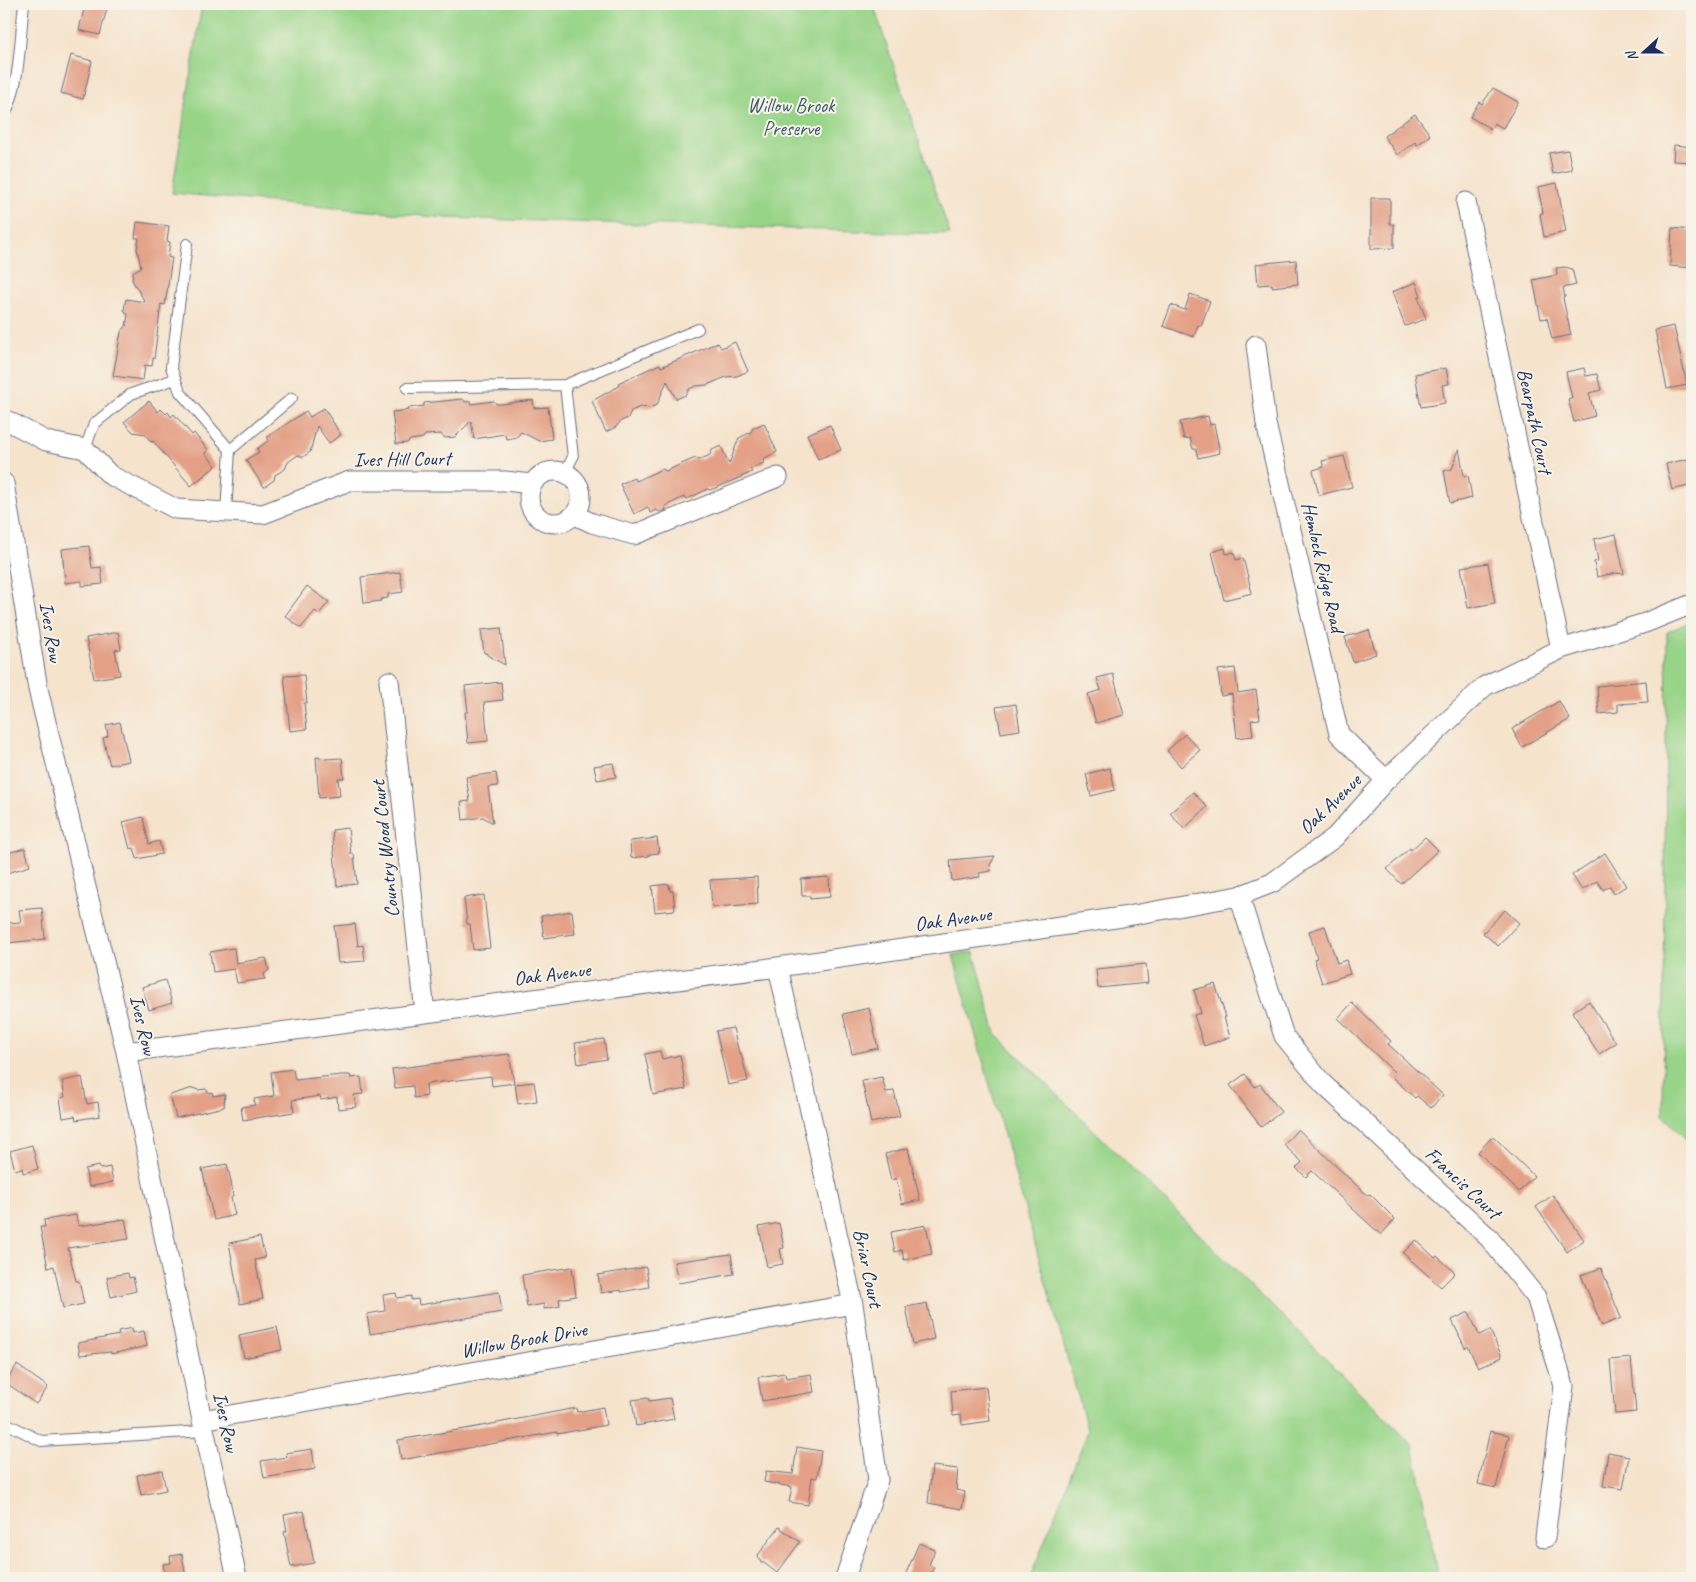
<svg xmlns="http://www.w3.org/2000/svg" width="1696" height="1582" font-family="Caveat,sans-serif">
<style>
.green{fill:#98d488;stroke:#5a8273}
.building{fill:#e3a086}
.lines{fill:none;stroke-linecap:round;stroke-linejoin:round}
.service-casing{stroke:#676e84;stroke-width:12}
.minor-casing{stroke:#676e84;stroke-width:21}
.service{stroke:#fff;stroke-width:10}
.minor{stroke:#fff;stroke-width:19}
.labels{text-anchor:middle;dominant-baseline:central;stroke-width:4;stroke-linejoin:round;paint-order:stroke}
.park-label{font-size:20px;fill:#3a5868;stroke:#f7f3e8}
.street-label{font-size:20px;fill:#1b2f5e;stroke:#f7f3e8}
</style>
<rect width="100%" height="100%" fill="#f7f3e8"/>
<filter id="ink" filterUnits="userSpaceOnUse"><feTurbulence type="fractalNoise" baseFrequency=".02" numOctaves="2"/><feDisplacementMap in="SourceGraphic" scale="10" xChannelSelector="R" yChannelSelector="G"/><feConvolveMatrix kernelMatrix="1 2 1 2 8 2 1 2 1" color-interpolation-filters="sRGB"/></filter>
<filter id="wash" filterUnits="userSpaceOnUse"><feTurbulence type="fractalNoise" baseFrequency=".0096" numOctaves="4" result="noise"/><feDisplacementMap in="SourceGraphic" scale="20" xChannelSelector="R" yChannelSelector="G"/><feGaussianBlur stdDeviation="1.12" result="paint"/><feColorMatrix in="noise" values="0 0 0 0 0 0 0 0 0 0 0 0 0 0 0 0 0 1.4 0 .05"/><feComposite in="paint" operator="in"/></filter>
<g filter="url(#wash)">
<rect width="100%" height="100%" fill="#f5e3cc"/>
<path class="green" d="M 202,4 L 873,4 L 950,234 L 447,218 L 172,193 Z
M 1692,621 L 1692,1145 L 1663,1116 L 1667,632 Z
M 974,952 L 996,1034 L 1413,1445 L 1438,1578 L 1030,1578 L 1088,1431 L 953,955 Z"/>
<g id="blocks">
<path class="building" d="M 85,4 L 108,4 L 100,35 L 79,30 Z
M 71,55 L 92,61 L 83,99 L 61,93 Z
M 1493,88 L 1518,102 L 1503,128 L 1494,123 L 1491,129 L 1470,117 L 1479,102 L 1482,104 Z
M 1415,114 L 1430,135 L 1417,145 L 1415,142 L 1397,155 L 1384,136 Z
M 1674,145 L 1692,147 L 1692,162 L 1673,161 Z
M 1568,150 L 1572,170 L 1553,174 L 1549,153 Z
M 1557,183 L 1566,232 L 1544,237 L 1540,214 L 1543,213 L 1538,187 Z
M 1371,198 L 1390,198 L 1390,224 L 1394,224 L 1394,248 L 1371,249 Z
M 137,222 L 169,226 L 167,241 L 170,242 L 168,257 L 172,258 L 165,305 L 161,304 L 154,359 L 153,358 L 152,366 L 145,365 L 143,380 L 113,376 L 121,332 L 126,326 L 128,315 L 124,310 L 126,299 L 145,302 L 132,280 L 133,272 L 141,267 L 137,249 L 139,238 L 135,238 Z
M 1672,228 L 1692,230 L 1692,268 L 1670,266 Z
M 1296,260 L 1298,284 L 1272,287 L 1272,284 L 1258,285 L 1256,264 Z
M 1565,267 L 1572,269 L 1576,285 L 1563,288 L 1565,297 L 1563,298 L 1571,335 L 1552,339 L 1547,318 L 1541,319 L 1533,280 L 1557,275 L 1556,268 Z
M 1416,282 L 1421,296 L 1418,297 L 1426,319 L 1405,326 L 1392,292 Z
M 1190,294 L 1210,301 L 1201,326 L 1198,325 L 1194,337 L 1163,326 L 1171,305 L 1185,310 Z
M 1674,326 L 1687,385 L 1667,389 L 1655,330 Z
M 735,342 L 748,371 L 737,376 L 726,377 L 707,385 L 696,386 L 689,389 L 686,395 L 676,399 L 667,381 L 657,405 L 649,408 L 640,407 L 631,411 L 628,418 L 621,421 L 616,427 L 606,432 L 592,401 L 619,386 L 618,383 L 660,364 L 661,367 L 712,345 L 718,343 L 721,348 Z
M 1446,368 L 1449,384 L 1442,385 L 1445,403 L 1421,407 L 1415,374 Z
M 1584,368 L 1586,376 L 1597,374 L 1601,390 L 1589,393 L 1595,416 L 1574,422 L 1568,399 L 1572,398 L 1566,372 Z
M 463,399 L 465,402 L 471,401 L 471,404 L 494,401 L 496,404 L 502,404 L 533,400 L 534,408 L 548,407 L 552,439 L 539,441 L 521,432 L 517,437 L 507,439 L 504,434 L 474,439 L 471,421 L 455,437 L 445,438 L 441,434 L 425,435 L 423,438 L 410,440 L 407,443 L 396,444 L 392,412 L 409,410 L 408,408 L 424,406 L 424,403 Z
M 149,401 L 158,412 L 161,409 L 166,414 L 168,412 L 171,417 L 174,414 L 192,435 L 194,433 L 208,450 L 205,453 L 216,466 L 191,486 L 153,441 L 151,442 L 145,434 L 133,432 L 124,422 Z
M 324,408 L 341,435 L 329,443 L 317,426 L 310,452 L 303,457 L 298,455 L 288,462 L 285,469 L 275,475 L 274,480 L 264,487 L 246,460 L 259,452 L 257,449 L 269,440 L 267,437 L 306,411 L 310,417 Z
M 1208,416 L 1210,425 L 1214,424 L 1220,453 L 1198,458 L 1196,449 L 1193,449 L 1190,438 L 1184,439 L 1180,422 Z
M 764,423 L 777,452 L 763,459 L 764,463 L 750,469 L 752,472 L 716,488 L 709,490 L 708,489 L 687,499 L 684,497 L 665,506 L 666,510 L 660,512 L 656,510 L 650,513 L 648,507 L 634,514 L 620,484 L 634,478 L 636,481 L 662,469 L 666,471 L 695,458 L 699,460 L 710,455 L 712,450 L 721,446 L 729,464 L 739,438 L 751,432 L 753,428 Z
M 830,425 L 841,450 L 818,459 L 807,434 Z
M 1459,449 L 1464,476 L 1468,475 L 1472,498 L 1450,503 L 1444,471 L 1452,469 Z
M 1344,456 L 1352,487 L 1319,495 L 1313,470 L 1324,467 L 1322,461 Z
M 1692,458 L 1692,485 L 1672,490 L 1666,464 Z
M 1616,534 L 1624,574 L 1616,573 L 1597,577 L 1594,562 L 1598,561 L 1594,539 Z
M 89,546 L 92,568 L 101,567 L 103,584 L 82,586 L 82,581 L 65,583 L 62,549 Z
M 1225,548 L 1226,554 L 1234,552 L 1236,560 L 1243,558 L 1252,593 L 1224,600 L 1212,552 Z
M 1488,563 L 1495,603 L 1468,608 L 1461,567 Z
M 400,572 L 403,592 L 388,594 L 388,598 L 381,599 L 381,601 L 364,603 L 361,577 Z
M 307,586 L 329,602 L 319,614 L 315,611 L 301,628 L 285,616 Z
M 501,628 L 505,665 L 487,655 L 487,653 L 484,653 L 481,630 Z
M 1369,630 L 1376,654 L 1353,662 L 1345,637 Z
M 118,632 L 121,649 L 115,650 L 120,675 L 94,679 L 86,638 Z
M 1235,668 L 1238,693 L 1256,690 L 1260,719 L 1251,720 L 1253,736 L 1237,738 L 1232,694 L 1221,696 L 1218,670 Z
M 1113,674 L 1124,715 L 1096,723 L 1088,694 L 1101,690 L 1097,678 Z
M 304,675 L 307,703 L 304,703 L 307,729 L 290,731 L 284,676 Z
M 1646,681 L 1648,702 L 1618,704 L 1618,712 L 1599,714 L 1597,686 Z
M 501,682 L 503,700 L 484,702 L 488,741 L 468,743 L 465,712 L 468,712 L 465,686 Z
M 1559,701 L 1570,719 L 1522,747 L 1512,729 Z
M 1016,704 L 1020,730 L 1001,733 L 996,707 Z
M 120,722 L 129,761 L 110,765 L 103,738 L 108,736 L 106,725 Z
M 1185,734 L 1200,750 L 1181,767 L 1167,751 Z
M 316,757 L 325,759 L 342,758 L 344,778 L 338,778 L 340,796 L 319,798 Z
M 613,763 L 616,777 L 597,780 L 594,766 Z
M 1110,768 L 1115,790 L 1091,796 L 1086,774 Z
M 496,773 L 498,786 L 488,787 L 493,823 L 483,817 L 463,820 L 461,802 L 470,801 L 466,777 Z
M 1193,792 L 1207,807 L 1184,829 L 1170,813 Z
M 143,817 L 149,844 L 159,841 L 162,854 L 137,859 L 134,848 L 130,849 L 123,822 Z
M 348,828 L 351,854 L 354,854 L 357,884 L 337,886 L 332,830 Z
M 1425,837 L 1438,850 L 1401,884 L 1387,869 L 1410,848 L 1411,850 Z
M 657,838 L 659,853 L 649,854 L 649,856 L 631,858 L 630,841 Z
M 25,848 L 30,866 L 4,874 L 4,854 Z
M 1605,853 L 1626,886 L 1614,894 L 1610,886 L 1603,890 L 1597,881 L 1582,890 L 1572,875 Z
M 995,856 L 990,865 L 991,871 L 979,873 L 980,877 L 952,881 L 950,860 Z
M 757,877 L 758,904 L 712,907 L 710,880 Z
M 829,877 L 830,897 L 810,899 L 810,896 L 802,896 L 801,879 Z
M 669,884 L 670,891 L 673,891 L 675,910 L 655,912 L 652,886 Z
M 484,895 L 490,948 L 473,950 L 470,924 L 467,924 L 464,898 Z
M 42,908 L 45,939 L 8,943 L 6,923 L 21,922 L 19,910 Z
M 1505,910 L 1519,923 L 1498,946 L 1483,933 Z
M 572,911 L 575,934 L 544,938 L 541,916 Z
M 355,924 L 358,946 L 363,945 L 365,961 L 338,963 L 334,926 Z
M 1325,926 L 1337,963 L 1346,960 L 1350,974 L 1322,983 L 1314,959 L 1317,958 L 1309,931 Z
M 234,948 L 236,963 L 266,958 L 269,970 L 264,974 L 265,979 L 237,983 L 234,969 L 213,972 L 210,952 Z
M 1146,964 L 1148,983 L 1098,988 L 1096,969 Z
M 165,980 L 172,1003 L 149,1010 L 142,987 Z
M 1215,984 L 1226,1017 L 1224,1017 L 1230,1037 L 1204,1046 L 1194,1015 L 1201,1013 L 1194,990 Z
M 1589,1001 L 1616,1043 L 1599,1054 L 1572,1012 Z
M 1352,1003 L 1391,1041 L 1388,1044 L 1443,1095 L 1431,1108 L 1417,1096 L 1415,1098 L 1392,1077 L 1395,1073 L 1338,1018 Z
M 869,1008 L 878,1048 L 852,1054 L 843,1014 Z
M 733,1028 L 739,1053 L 741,1053 L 748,1081 L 728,1085 L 716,1031 Z
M 604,1039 L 607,1059 L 578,1064 L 575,1043 Z
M 660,1051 L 662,1059 L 680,1055 L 686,1089 L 653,1095 L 645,1054 Z
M 509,1054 L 514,1083 L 492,1086 L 491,1076 L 426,1084 L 427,1096 L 414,1098 L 413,1086 L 395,1088 L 392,1069 Z
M 293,1069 L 295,1080 L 341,1075 L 350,1075 L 351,1078 L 361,1077 L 363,1094 L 354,1095 L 356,1107 L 338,1109 L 337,1097 L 321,1100 L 320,1096 L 292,1100 L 294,1112 L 243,1120 L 241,1107 L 255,1105 L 254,1099 L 274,1096 L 271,1072 Z
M 1245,1074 L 1255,1087 L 1260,1084 L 1281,1112 L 1261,1127 L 1230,1085 Z
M 82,1077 L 87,1104 L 98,1102 L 100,1116 L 76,1120 L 75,1116 L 63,1118 L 60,1098 L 65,1097 L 62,1081 Z
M 882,1077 L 886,1092 L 894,1091 L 900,1116 L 871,1123 L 862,1081 Z
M 534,1082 L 537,1101 L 518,1104 L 515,1084 Z
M 193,1088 L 198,1090 L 206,1089 L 209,1093 L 212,1092 L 213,1096 L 225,1094 L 224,1107 L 176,1118 L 170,1095 Z
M 1298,1129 L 1337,1167 L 1367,1195 L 1370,1194 L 1395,1219 L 1381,1235 L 1312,1171 L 1306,1177 L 1296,1168 L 1302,1162 L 1284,1145 Z
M 1493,1136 L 1534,1176 L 1519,1192 L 1478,1152 Z
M 32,1145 L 38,1169 L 23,1173 L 22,1168 L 15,1170 L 10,1151 Z
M 908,1148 L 920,1200 L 902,1204 L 896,1178 L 891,1180 L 885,1154 Z
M 227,1164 L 231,1181 L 233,1196 L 231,1198 L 235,1215 L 214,1220 L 202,1169 Z
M 99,1166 L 100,1169 L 110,1167 L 113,1182 L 89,1187 L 85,1169 Z
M 1553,1195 L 1584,1240 L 1567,1252 L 1536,1207 Z
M 76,1215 L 78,1226 L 125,1219 L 129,1239 L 68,1248 L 76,1281 L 79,1281 L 84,1304 L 63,1308 L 54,1266 L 48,1268 L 40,1227 L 45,1227 L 44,1220 Z
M 779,1223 L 784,1248 L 780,1249 L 783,1264 L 767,1267 L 759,1227 Z
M 926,1225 L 932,1254 L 904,1260 L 902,1250 L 895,1252 L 891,1232 Z
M 260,1237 L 265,1258 L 255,1260 L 263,1299 L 240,1304 L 229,1243 Z
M 1416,1240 L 1435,1258 L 1437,1256 L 1455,1273 L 1441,1287 L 1403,1253 Z
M 731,1254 L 734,1274 L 678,1283 L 674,1262 Z
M 572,1267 L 576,1296 L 559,1299 L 560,1306 L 544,1309 L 544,1304 L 527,1307 L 522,1275 Z
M 646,1267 L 649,1287 L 621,1292 L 621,1290 L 601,1293 L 598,1275 Z
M 1601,1268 L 1621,1318 L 1602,1326 L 1581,1275 Z
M 128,1273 L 129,1278 L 133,1277 L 136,1291 L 111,1297 L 107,1277 Z
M 499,1292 L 502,1312 L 370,1334 L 367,1314 L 385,1311 L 383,1295 L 396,1293 L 397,1298 L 411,1296 L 411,1300 L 418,1299 L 419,1305 Z
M 927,1303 L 934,1339 L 913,1344 L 906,1307 Z
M 1469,1312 L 1479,1335 L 1490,1330 L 1502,1357 L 1478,1368 L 1468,1346 L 1465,1348 L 1452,1320 Z
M 277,1327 L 282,1350 L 244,1358 L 239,1335 Z
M 132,1328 L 133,1333 L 144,1331 L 147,1346 L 111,1354 L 111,1352 L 80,1355 L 78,1343 L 119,1335 L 118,1331 Z
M 1631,1358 L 1636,1412 L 1615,1414 L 1610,1360 Z
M 17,1365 L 48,1387 L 36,1404 L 5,1382 Z
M 785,1373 L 786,1378 L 811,1374 L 814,1392 L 762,1401 L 758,1377 Z
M 986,1387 L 990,1421 L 962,1425 L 961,1415 L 953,1416 L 951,1391 Z
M 648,1398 L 649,1401 L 670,1398 L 674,1419 L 636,1426 L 632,1400 Z
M 603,1407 L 606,1425 L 557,1434 L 557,1432 L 401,1460 L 398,1440 L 471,1428 L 576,1408 L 577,1412 Z
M 1490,1431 L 1509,1435 L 1496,1488 L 1478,1484 Z
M 797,1447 L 821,1451 L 817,1478 L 812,1477 L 808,1505 L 789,1502 L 792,1487 L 764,1482 L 766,1471 L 793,1474 Z
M 312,1449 L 315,1469 L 264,1478 L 261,1461 L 287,1457 L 286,1453 Z
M 1608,1452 L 1629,1456 L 1623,1489 L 1603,1486 Z
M 932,1466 L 958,1469 L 956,1490 L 965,1492 L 962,1509 L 928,1503 Z
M 162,1470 L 166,1490 L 141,1495 L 137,1475 Z
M 304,1511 L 314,1563 L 291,1567 L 284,1532 L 287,1531 L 284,1515 Z
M 779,1527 L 800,1542 L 777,1573 L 764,1563 L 761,1563 L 758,1555 Z
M 919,1543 L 935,1550 L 929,1565 L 934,1567 L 929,1578 L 904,1578 Z
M 182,1554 L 186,1578 L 165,1578 L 163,1564 L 171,1563 L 170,1556 Z"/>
</g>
</g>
<g filter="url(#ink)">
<use href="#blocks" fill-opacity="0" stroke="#676e84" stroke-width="1"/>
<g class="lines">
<defs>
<path id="service" d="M 4,115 C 20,91 20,34 24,4
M 187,244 L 171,367 L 180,392 L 230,450 L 226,512
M 565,385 L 698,329
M 407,388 L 565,385 L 573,457 L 565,472
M 85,449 L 94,424 L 131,394 L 175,379
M 230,450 L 292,398
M 4,1422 L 41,1441 L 205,1431"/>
<path id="minor" d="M 1466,202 L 1561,649
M 1256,345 L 1266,424 L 1339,734 L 1386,780
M 4,419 L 46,441 L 85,449 L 110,475 L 176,509 L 263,514 L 349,481 L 505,481 L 532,484
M529 497a26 26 0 1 1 52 0a26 26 0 1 1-52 0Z
M 4,483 L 38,689 L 126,1052 L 202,1420 L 237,1578
M 575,515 L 592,523 L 634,535 L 778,477
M 389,681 L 425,1013
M 1239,896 L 1284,1036 L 1323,1084 L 1489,1238 L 1536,1297 L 1564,1386 L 1545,1538
M 778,967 L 853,1304 L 878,1480 L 845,1578
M 126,1052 L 778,967 L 1122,917 L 1239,896 L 1272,883 L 1335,837 L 1386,780 L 1485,686 L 1561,649 L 1645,623 L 1692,604
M 202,1420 L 853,1304"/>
</defs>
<use href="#service" class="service-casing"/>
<use href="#minor" class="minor-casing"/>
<use href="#service" class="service"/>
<use href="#minor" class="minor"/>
</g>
</g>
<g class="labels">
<g class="park-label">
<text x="791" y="105">Willow Brook<tspan x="791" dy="23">Preserve</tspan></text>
</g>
<g class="street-label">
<text transform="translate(1535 421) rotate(78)">Bearpath Court</text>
<text transform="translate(402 459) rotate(-1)">Ives Hill Court</text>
<text transform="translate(1323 567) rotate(77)">Hemlock Ridge Road</text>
<text transform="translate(51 632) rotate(81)">Ives Row</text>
<text transform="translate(1330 804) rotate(-44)">Oak Avenue</text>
<text transform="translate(385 849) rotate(-96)">Country Wood Court</text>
<text transform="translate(953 919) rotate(-8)">Oak Avenue</text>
<text transform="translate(552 974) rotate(-7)">Oak Avenue</text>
<text transform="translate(143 1025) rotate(77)">Ives Row</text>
<text transform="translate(1463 1183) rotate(43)">Francis Court</text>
<text transform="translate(868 1268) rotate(78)">Briar Court</text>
<text transform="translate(524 1340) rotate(-10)">Willow Brook Drive</text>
<text transform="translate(226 1422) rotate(78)">Ives Row</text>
</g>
</g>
<rect width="1696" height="1582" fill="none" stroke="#f7f3e8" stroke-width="20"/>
<g transform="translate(1644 52) rotate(249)" stroke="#f7f3e8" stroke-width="4" paint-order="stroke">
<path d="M0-4L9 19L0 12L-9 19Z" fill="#1b2f5e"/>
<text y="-8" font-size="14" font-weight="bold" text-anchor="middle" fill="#1b2f5e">N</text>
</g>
</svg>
